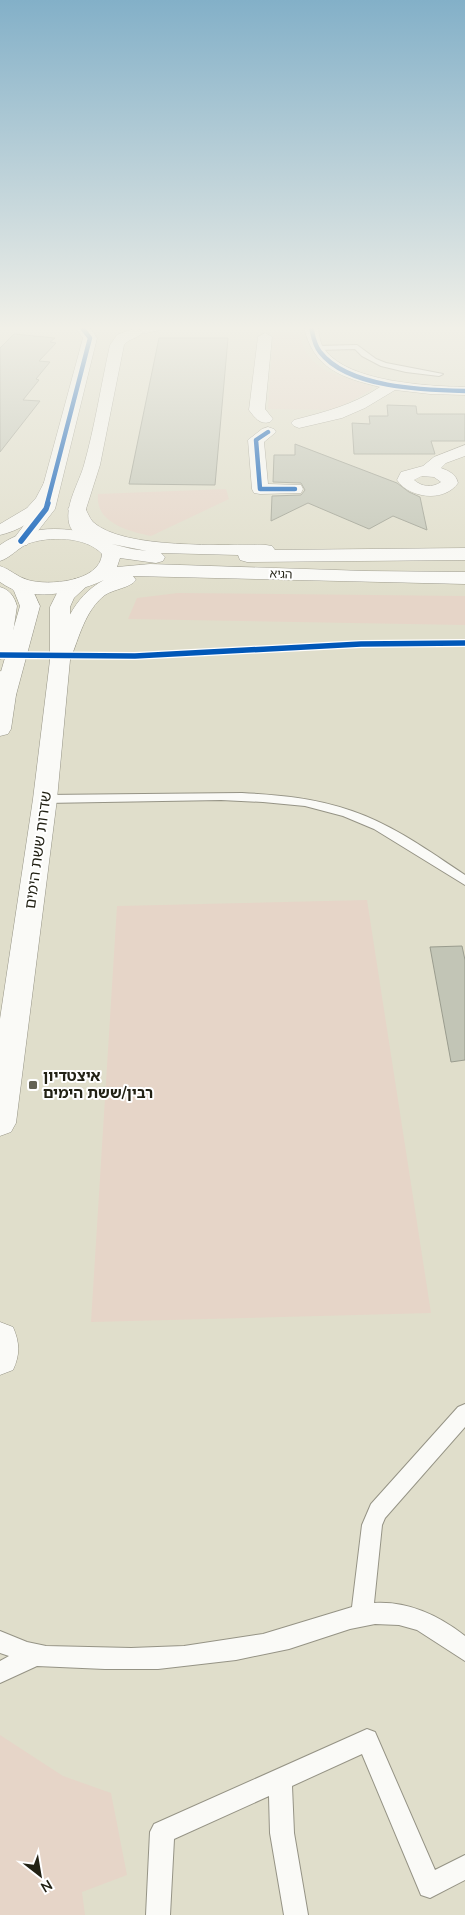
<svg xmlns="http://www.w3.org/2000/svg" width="465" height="1915" font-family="'Nunito Sans','Noto Sans Hebrew',sans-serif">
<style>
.green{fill:#e6d5c8}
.building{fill:#c2c5b6;stroke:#9a9c8e}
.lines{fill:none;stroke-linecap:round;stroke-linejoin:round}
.service-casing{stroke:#959385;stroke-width:2}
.minor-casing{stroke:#959385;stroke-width:1}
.tertiary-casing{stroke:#959385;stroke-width:1}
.secondary-casing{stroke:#959385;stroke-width:1}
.trunk-casing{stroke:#959385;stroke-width:1}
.service{fill:#fafaf7;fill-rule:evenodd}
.minor{fill:#fafaf7;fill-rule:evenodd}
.tertiary{fill:#fafaf7;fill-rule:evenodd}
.secondary{fill:#fafaf7;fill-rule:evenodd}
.trunk{fill:#fafaf7;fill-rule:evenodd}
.cycleway-far1-casing{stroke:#fff;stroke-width:6}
.cycleway-casing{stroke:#fff;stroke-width:8}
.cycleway-far1{stroke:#0057b8;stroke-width:4.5}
.cycleway{stroke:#0057b8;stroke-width:5.5}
.poi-dot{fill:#646354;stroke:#fff;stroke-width:2}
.labels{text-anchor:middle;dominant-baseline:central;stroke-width:4;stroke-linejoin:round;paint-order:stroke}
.far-street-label{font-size:12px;fill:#222114;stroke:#fff}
.street-label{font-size:15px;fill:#222114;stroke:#fff}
.poi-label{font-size:15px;font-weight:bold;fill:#222114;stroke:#fff;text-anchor:start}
</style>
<rect width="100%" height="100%" fill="#e0decb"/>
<path class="green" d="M 273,331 L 292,333 L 298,335 C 303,342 303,350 309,356 C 325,377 350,377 372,387 L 371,390 L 335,410 L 268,409 Z
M 226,489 L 229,499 L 151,536 C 128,531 95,523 98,494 Z
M 178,593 L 465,596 L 465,625 L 128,619 L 137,598 Z
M 367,900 L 431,1313 L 91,1322 L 117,906 Z
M 0,1735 L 63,1776 L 111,1793 L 127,1875 L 82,1892 L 85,1915 L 0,1915 Z"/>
<path class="building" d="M 14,334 L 55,338 L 50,342 L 56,343 L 39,361 L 50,362 L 36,379 L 39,380 L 23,400 L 40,401 L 0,452 L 0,348 Z
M 159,338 L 228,338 L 215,485 L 129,484 Z
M 387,405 L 416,406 L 417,414 L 465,414 L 465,441 L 431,441 L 435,454 L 354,454 L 352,423 L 370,424 L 369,416 L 388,416 Z
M 295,444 L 397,483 L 409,492 L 420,497 L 427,530 L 393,516 L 369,529 L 308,503 L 271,521 L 272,496 L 301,495 L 305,490 L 301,483 L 273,482 L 274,455 L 295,455 Z
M 462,946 L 465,960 L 465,1060 L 451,1062 L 430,947 Z"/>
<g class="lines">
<defs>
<path id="service" d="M 357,345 L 376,359 L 386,363 L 443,374 L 439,376 L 406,372 L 381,366 L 362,356 L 355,349 L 317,350 L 314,348 L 317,346 Z
M 242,793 C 279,795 316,798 352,811 C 393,825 429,851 465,875 L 465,885 L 374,829 L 343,816 L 305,806 L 263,802 L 221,800 L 45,803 L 39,799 L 45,795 Z
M 465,1404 L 465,1427 L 385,1518 L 382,1525 L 374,1603 C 408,1601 438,1615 465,1636 L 465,1661 L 417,1630 L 399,1625 L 375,1624 L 350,1629 L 289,1649 L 236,1660 L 158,1669 L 105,1669 L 37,1666 L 0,1683 L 0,1661 L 9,1656 L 0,1653 L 0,1631 L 27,1642 L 46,1646 L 131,1648 L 184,1646 L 263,1634 L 352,1607 L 362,1525 L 371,1504 L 458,1407 Z
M 367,1729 L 375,1732 L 435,1870 L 465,1855 L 465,1880 L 430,1898 L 421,1895 L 362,1754 L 292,1786 L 294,1833 L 308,1915 L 284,1915 L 270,1833 L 269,1796 L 174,1839 L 170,1915 L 146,1915 L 150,1832 L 154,1824 Z"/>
<path id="minor" d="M 140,327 L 161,327 L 160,330 L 146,333 L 141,332 Z
M 304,327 L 318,327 C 319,335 320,344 325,350 C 349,382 427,386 465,387 L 465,395 L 430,394 L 395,390 L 365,408 L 342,418 L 312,425 L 299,428 L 294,426 L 291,423 L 294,420 C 325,412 353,405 380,387 C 343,378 313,369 304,327 Z
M 265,333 L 272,337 L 265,409 L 273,419 L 270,422 C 260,425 255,418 249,410 L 258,337 Z
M 268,427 L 274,429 L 276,432 L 264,442 L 268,484 L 301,485 L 303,489 L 301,493 L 260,494 L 254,493 L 252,489 L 248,440 L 262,429 Z
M 465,445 L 465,456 L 446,463 L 441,468 C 449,471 456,474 458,483 C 444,503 409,498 397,480 L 401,472 L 423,466 L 434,457 ZM 422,476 L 434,477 L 441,482 C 432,488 422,487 414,480 Z"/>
<path id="tertiary" d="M 77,327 L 89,327 L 97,338 L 55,509 L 27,545 L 21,546 L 15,545 L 12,541 L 37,508 L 83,338 L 76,329 Z
M 136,328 L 143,332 C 138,339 129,338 124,345 L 100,465 L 86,509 L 87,524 L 100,539 L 97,543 C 86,546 72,535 69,523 C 65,504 79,483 84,465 C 95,426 101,385 110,345 L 117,335 Z"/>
<path id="secondary" d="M 15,576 C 30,580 34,593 40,606 L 16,695 L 11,729 L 8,734 L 0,736 L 0,675 L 20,606 L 14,591 L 5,582 L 8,578 Z
M 79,578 L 86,580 L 89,584 L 74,598 L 70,607 L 70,660 L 57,799 L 16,1123 L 11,1132 L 0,1136 L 0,1019 L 33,799 L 50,660 L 50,607 L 58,591 L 72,580 Z
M 0,1322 L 13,1327 C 20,1343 20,1355 13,1370 L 0,1375 Z"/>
<path id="trunk" d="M 53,476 L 59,477 L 61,481 C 49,509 30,528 0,535 L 0,524 L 27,508 L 36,498 L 47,477 Z
M 77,504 L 83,505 C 87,510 89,518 93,522 C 124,550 225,544 266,545 L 272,546 L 275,550 L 465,548 L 465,560 L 247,562 L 240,560 L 238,555 L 161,553 L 165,557 L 163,561 L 156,563 L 120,558 L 117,567 L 150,564 L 366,571 L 465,572 L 465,584 L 133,576 L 136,580 C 130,588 114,589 105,595 C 85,610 79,638 70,660 L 67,664 L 60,666 L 53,664 L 50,660 C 63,629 72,597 104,580 C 74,594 28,603 0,582 L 0,566 C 10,569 17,577 28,580 C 48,586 100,582 102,554 C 86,536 48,536 27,544 C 17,549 10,558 0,561 L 0,545 C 25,527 58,526 87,533 L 79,528 L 68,509 L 71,505 ZM 112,544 L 147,551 L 132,549 Z
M 0,587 C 10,590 14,596 17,606 L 10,653 L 7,657 L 0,659 Z
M 0,671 L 7,673 L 16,695 L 13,700 L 0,700 Z"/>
</defs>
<use href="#service" class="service-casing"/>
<use href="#minor" class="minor-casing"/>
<use href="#tertiary" class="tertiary-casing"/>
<use href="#secondary" class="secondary-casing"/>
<use href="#trunk" class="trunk-casing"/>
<use href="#service" class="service"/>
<use href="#minor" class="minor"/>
<use href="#tertiary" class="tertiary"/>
<use href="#secondary" class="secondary"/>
<use href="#trunk" class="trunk"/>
<defs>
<path id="cycleway-far1" d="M 311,327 C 313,335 314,345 320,352 C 348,388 423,390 465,391
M 268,432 L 256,440 L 260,489 L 295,489
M 47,504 L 90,338 L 83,329"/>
<path id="cycleway" d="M 21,541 L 46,509 L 48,503
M 0,655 L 135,656 L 361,644 L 465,643"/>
</defs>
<use href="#cycleway-far1" class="cycleway-far1-casing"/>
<use href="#cycleway" class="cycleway-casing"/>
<use href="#cycleway-far1" class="cycleway-far1"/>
<use href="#cycleway" class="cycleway"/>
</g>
<linearGradient id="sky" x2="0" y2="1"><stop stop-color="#83b0c8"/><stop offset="0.55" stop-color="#f1f0e8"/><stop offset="1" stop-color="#f1f0e8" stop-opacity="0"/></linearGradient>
<rect width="465" height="596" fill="url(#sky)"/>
<rect class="poi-dot" x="28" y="1080" width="10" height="10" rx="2.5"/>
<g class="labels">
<g class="far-street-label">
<text transform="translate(281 574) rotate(2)">הגיא</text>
</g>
<g class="street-label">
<text transform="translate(38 850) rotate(-82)">שדרות ששת הימים</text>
</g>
<g class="poi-label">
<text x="43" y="1076">איצטדיון<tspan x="43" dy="17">רבין/ששת הימים</tspan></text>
</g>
</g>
<g transform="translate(40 1875) rotate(149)" stroke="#ffffff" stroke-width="4" paint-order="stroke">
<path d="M0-4L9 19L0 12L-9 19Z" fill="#222114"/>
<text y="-8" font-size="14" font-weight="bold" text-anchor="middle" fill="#222114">N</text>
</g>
</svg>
